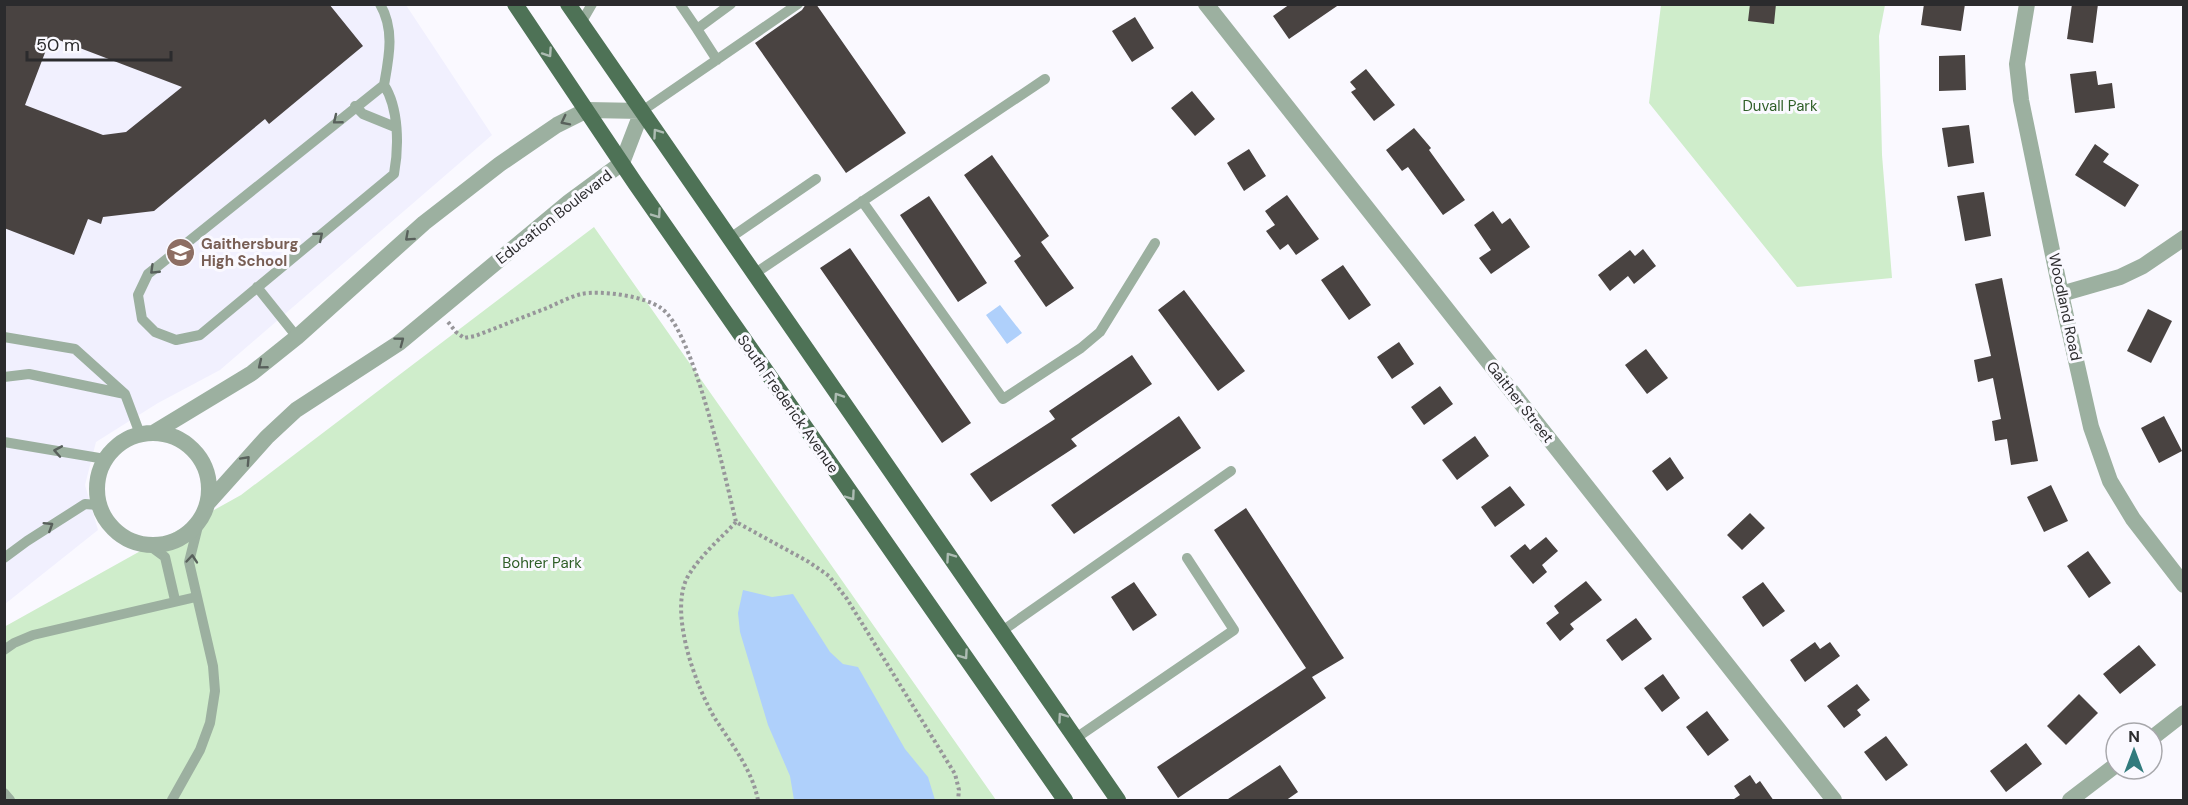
<svg xmlns="http://www.w3.org/2000/svg" width="2188" height="805" font-family="'DM Sans',sans-serif">
<style>
.built{fill:#f1f0fe}
.green{fill:#cfedcb}
.water{fill:#afd0fb}
.building{fill:#494341;fill-rule:evenodd}
.lines{fill:none;stroke-linecap:round;stroke-linejoin:round}
.path{stroke:#97969a;stroke-width:4;stroke-dasharray:3 3;stroke-linecap:butt}
.service{stroke:#9cb0a0;stroke-width:10}
.minor{stroke:#9cb0a0;stroke-width:16}
.tertiary{stroke:#9cb0a0;stroke-width:16}
.primary{stroke:#4e7256;stroke-width:16}
.oneway{stroke:#adbcb3}
.oneway2{stroke:#58605b}
.labels{text-anchor:middle;dominant-baseline:central;stroke-width:6;stroke-linejoin:round;paint-order:stroke}
.park-label{font-size:15px;fill:#2e5e27;stroke:#faf9ff}
.street-label{font-size:15px;fill:#2b2b2d;stroke:#faf9ff}
.education-label{font-size:15px;font-weight:bold;fill:#785e54;stroke:#faf9ff;text-anchor:start}
</style>
<rect width="100%" height="100%" fill="#faf9ff"/>
<path class="built" d="M 5,5 L 406,5 L 492,135 L 220,370 L 158,403 L 96,442 L 85,485 L 98,530 L 5,604 Z"/>
<path class="green" d="M 1661,5 L 1885,5 L 1879,36 L 1882,155 L 1892,278 L 1797,287 L 1649,103 Z
M 594,227 L 996,800 L 5,800 L 4,627 L 241,495 Z"/>
<path class="water" d="M 1000,305 L 1022,333 L 1007,344 L 986,315 Z
M 743,590 L 772,597 L 793,594 L 830,652 L 843,664 L 858,667 L 905,749 L 928,777 L 935,800 L 794,800 L 790,776 L 768,725 L 740,632 L 738,613 Z"/>
<path class="building" d="M 4,4 L 329,4 L 363,46 L 269,124 L 265,119 L 154,211 L 103,217 L 101,224 L 88,219 L 74,255 L 4,228 ZM 51,37 L 182,87 L 126,132 L 103,135 L 25,105 Z
M 806,4 L 816,4 L 906,133 L 846,173 L 755,43 L 802,10 Z
M 1290,4 L 1340,4 L 1289,39 L 1273,16 Z
M 1750,4 L 1776,4 L 1774,24 L 1748,21 Z
M 1924,4 L 1965,4 L 1961,31 L 1921,25 Z
M 2072,4 L 2098,4 L 2093,43 L 2067,39 Z
M 1135,17 L 1154,48 L 1132,62 L 1112,31 Z
M 1965,55 L 1966,90 L 1939,91 L 1939,56 Z
M 1366,69 L 1395,105 L 1374,121 L 1351,92 L 1356,89 L 1350,82 Z
M 2096,71 L 2098,85 L 2112,83 L 2115,108 L 2075,113 L 2070,74 Z
M 1192,91 L 1215,119 L 1195,136 L 1171,108 Z
M 1969,125 L 1974,163 L 1948,167 L 1942,128 Z
M 1414,128 L 1431,148 L 1429,150 L 1465,200 L 1443,215 L 1408,167 L 1402,171 L 1386,150 Z
M 2095,144 L 2109,154 L 2103,162 L 2139,185 L 2125,207 L 2075,175 Z
M 1249,149 L 1266,176 L 1244,191 L 1227,163 Z
M 992,155 L 1049,236 L 1041,242 L 1074,288 L 1046,307 L 1014,261 L 1021,256 L 964,175 Z
M 1984,192 L 1991,236 L 1965,241 L 1957,196 Z
M 1287,195 L 1319,239 L 1296,255 L 1288,244 L 1280,250 L 1266,231 L 1275,225 L 1265,211 Z
M 929,196 L 987,283 L 958,302 L 900,215 Z
M 1493,211 L 1502,224 L 1510,218 L 1530,247 L 1491,274 L 1479,258 L 1491,250 L 1474,225 Z
M 850,248 L 971,423 L 942,443 L 820,268 Z
M 1643,249 L 1656,266 L 1634,284 L 1628,276 L 1610,291 L 1598,275 L 1630,250 L 1635,256 Z
M 1343,265 L 1371,305 L 1349,320 L 1321,280 Z
M 2002,278 L 2038,461 L 2011,465 L 2007,439 L 1995,441 L 1992,421 L 2001,419 L 1993,378 L 1978,382 L 1974,360 L 1991,356 L 1975,284 Z
M 1184,290 L 1245,371 L 1218,391 L 1158,310 Z
M 2148,309 L 2172,321 L 2151,363 L 2127,351 Z
M 1399,342 L 1414,364 L 1392,379 L 1377,357 Z
M 1646,349 L 1668,378 L 1647,394 L 1625,365 Z
M 1132,355 L 1152,384 L 1071,439 L 1077,446 L 991,502 L 970,474 L 1055,419 L 1049,411 Z
M 1440,386 L 1453,404 L 1424,425 L 1411,407 Z
M 1179,416 L 1201,448 L 1074,534 L 1051,505 Z
M 2164,416 L 2182,451 L 2159,463 L 2141,428 Z
M 1475,436 L 1489,456 L 1457,480 L 1442,460 Z
M 1670,457 L 1684,478 L 1667,491 L 1652,471 Z
M 2051,485 L 2068,521 L 2044,532 L 2027,497 Z
M 1510,486 L 1525,505 L 1495,527 L 1481,507 Z
M 1246,508 L 1344,658 L 1312,677 L 1214,530 Z
M 1750,513 L 1765,528 L 1742,550 L 1727,535 Z
M 1546,537 L 1558,551 L 1542,565 L 1547,572 L 1533,584 L 1510,556 L 1525,544 L 1530,550 Z
M 2088,551 L 2111,583 L 2089,598 L 2067,566 Z
M 1586,581 L 1602,600 L 1570,624 L 1574,629 L 1560,641 L 1546,623 L 1559,613 L 1554,606 Z
M 1134,582 L 1157,615 L 1133,631 L 1111,597 Z
M 1763,582 L 1785,611 L 1763,627 L 1742,597 Z
M 1636,618 L 1652,639 L 1622,661 L 1606,640 Z
M 1815,642 L 1820,649 L 1830,642 L 1840,656 L 1805,682 L 1790,660 Z
M 2139,645 L 2156,665 L 2120,694 L 2103,674 Z
M 1306,668 L 1326,698 L 1178,798 L 1157,767 Z
M 1663,674 L 1680,698 L 1662,712 L 1644,688 Z
M 1857,684 L 1870,700 L 1857,710 L 1861,715 L 1844,728 L 1827,706 Z
M 2079,694 L 2098,713 L 2066,745 L 2047,726 Z
M 1707,711 L 1729,740 L 1708,756 L 1686,727 Z
M 1886,736 L 1908,765 L 1886,781 L 1864,752 Z
M 2026,743 L 2042,764 L 2006,792 L 1990,771 Z
M 1280,765 L 1298,792 L 1285,801 L 1225,801 Z
M 1750,775 L 1756,784 L 1760,781 L 1774,801 L 1731,801 L 1740,795 L 1734,786 Z"/>
<g class="lines">
<path class="path" d="M 448,322 L 456,332 L 464,338 L 475,336 C 499,327 523,317 547,308 C 558,303 570,297 581,294 C 602,290 644,296 661,308 C 693,329 726,481 736,522 L 809,562 L 829,576 L 847,599 L 955,774 L 959,790 L 958,800
M 736,522 C 721,538 702,554 690,573 C 666,607 696,688 716,720 C 733,746 752,770 758,800"/>
<path class="service" d="M 380,4 C 395,30 389,57 384,85 C 399,108 399,147 394,174 L 200,335 L 176,340 L 155,332 L 142,319 L 138,295 L 148,274 L 384,85
M 680,4 L 697,29 L 731,4
M 581,23 L 592,4
M 697,29 L 717,60
M 355,106 L 363,114 L 395,127
M 642,111 L 798,4
M 862,201 L 1003,399 L 1081,348 L 1100,332 L 1155,243
M 730,238 L 816,179
M 754,274 L 1045,79
M 257,287 L 297,337
M 4,337 L 75,349 L 125,394 L 140,434
M 4,377 L 29,374 L 125,394
M 4,442 L 105,459
M 150,546 L 165,557 L 175,600
M 4,558 L 27,541 L 85,504 L 98,505
M 1002,631 L 1231,471
M 4,650 L 14,643 L 33,635 L 196,597
M 1076,738 L 1234,630 L 1187,558
M 4,793 L 10,800
M 172,800 L 200,750 L 210,723 L 215,691 L 213,666 L 189,562 L 199,522"/>
<path class="minor" d="M 1206,4 L 1834,800
M 2027,4 L 2017,64 L 2021,100 L 2061,294 L 2091,427 L 2110,481 L 2133,519 L 2184,585
M 2061,294 L 2120,277 L 2143,266 L 2184,238
M97 489a56 56 0 1 1 112 0a56 56 0 1 1-112 0Z
M 153,433 L 252,373 L 297,337 L 424,223 L 500,164 L 557,125 L 587,110 L 642,111 L 622,163 L 569,202 L 399,343 L 296,410 L 267,437 L 207,504"/>
<path class="tertiary" d="M 2152,738 L 2184,713
M 2070,800 L 2116,765"/>
<path class="primary" d="M 515,4 L 635,183 L 1065,800
M 568,4 L 1118,800"/>
</g>
<defs><path id="oneway-chevron" d="M-2-3.5L2.5 0L-2 3.5" fill="none" stroke-width="1.6" stroke-linecap="round" stroke-linejoin="round" transform="scale(1.5)"/></defs>
<g class="oneway">
<use href="#oneway-chevron" transform="translate(548 53) rotate(56)"/>
<use href="#oneway-chevron" transform="translate(657 133) rotate(-125)"/>
<use href="#oneway-chevron" transform="translate(657 214) rotate(55)"/>
<use href="#oneway-chevron" transform="translate(838 397) rotate(-124)"/>
<use href="#oneway-chevron" transform="translate(851 496) rotate(55)"/>
<use href="#oneway-chevron" transform="translate(950 557) rotate(-125)"/>
<use href="#oneway-chevron" transform="translate(964 655) rotate(55)"/>
<use href="#oneway-chevron" transform="translate(1062 717) rotate(-125)"/>
</g>
<g class="oneway2">
<use href="#oneway-chevron" transform="translate(337 120) rotate(141)"/>
<use href="#oneway-chevron" transform="translate(565 121) rotate(153)"/>
<use href="#oneway-chevron" transform="translate(319 236) rotate(-40)"/>
<use href="#oneway-chevron" transform="translate(409 237) rotate(138)"/>
<use href="#oneway-chevron" transform="translate(154 270) rotate(136)"/>
<use href="#oneway-chevron" transform="translate(400 341) rotate(-37)"/>
<use href="#oneway-chevron" transform="translate(262 365) rotate(141)"/>
<use href="#oneway-chevron" transform="translate(58 451) rotate(-170)"/>
<use href="#oneway-chevron" transform="translate(246 460) rotate(-47)"/>
<use href="#oneway-chevron" transform="translate(49 526) rotate(-32)"/>
<use href="#oneway-chevron" transform="translate(192 559) rotate(-85)"/>
</g>
<defs>
<symbol id="school-disc" viewBox="-11 -11 22 22"><circle r="9.5" fill="#8d6e63" stroke="#faf9ff"/><path d="M0-5L7-2L0 1L-7-2ZM-4 1L0 2.5L4 1V4Q0 6-4 4Z" fill="#fff"/></symbol>
</defs>
<g fill-rule="evenodd">
<use href="#school-disc" x="164" y="236" width="33" height="33"/>
</g>
<g class="labels">
<g class="park-label">
<text x="1780" y="106">Duvall Park</text>
<text x="542" y="563">Bohrer Park</text>
</g>
<g class="street-label">
<text transform="translate(554 217) rotate(-38)">Education Boulevard</text>
<text transform="translate(2065 307) rotate(78)">Woodland Road</text>
<text transform="translate(1520 402) rotate(52)">Gaither Street</text>
<text transform="translate(788 404) rotate(55)">South Frederick Avenue</text>
</g>
<g class="education-label">
<text x="201" y="244">Gaithersburg<tspan x="201" dy="17">High School</tspan></text>
</g>
</g>
<rect width="2188" height="805" fill="none" stroke="#2b2b2d" stroke-width="12"/>
<g transform="translate(2134 751)"><circle r="28" fill="#faf9ff" stroke="#a7a7ab" stroke-width="1.5"/>
<path d="M0-4.5L10 22L0 15L-10 22Z" fill="#327b7d"/>
<text y="-9" font-size="16" font-weight="bold" text-anchor="middle" fill="#2b2b2d">N</text>
</g>
<path d="M27 51v9h144v-9" fill="none" stroke="#2b2b2d" stroke-width="3"/>
<text x="36" y="51" font-size="18" fill="#2b2b2d" stroke="#faf9ff" stroke-width="4.5" paint-order="stroke">50 m</text>
</svg>
